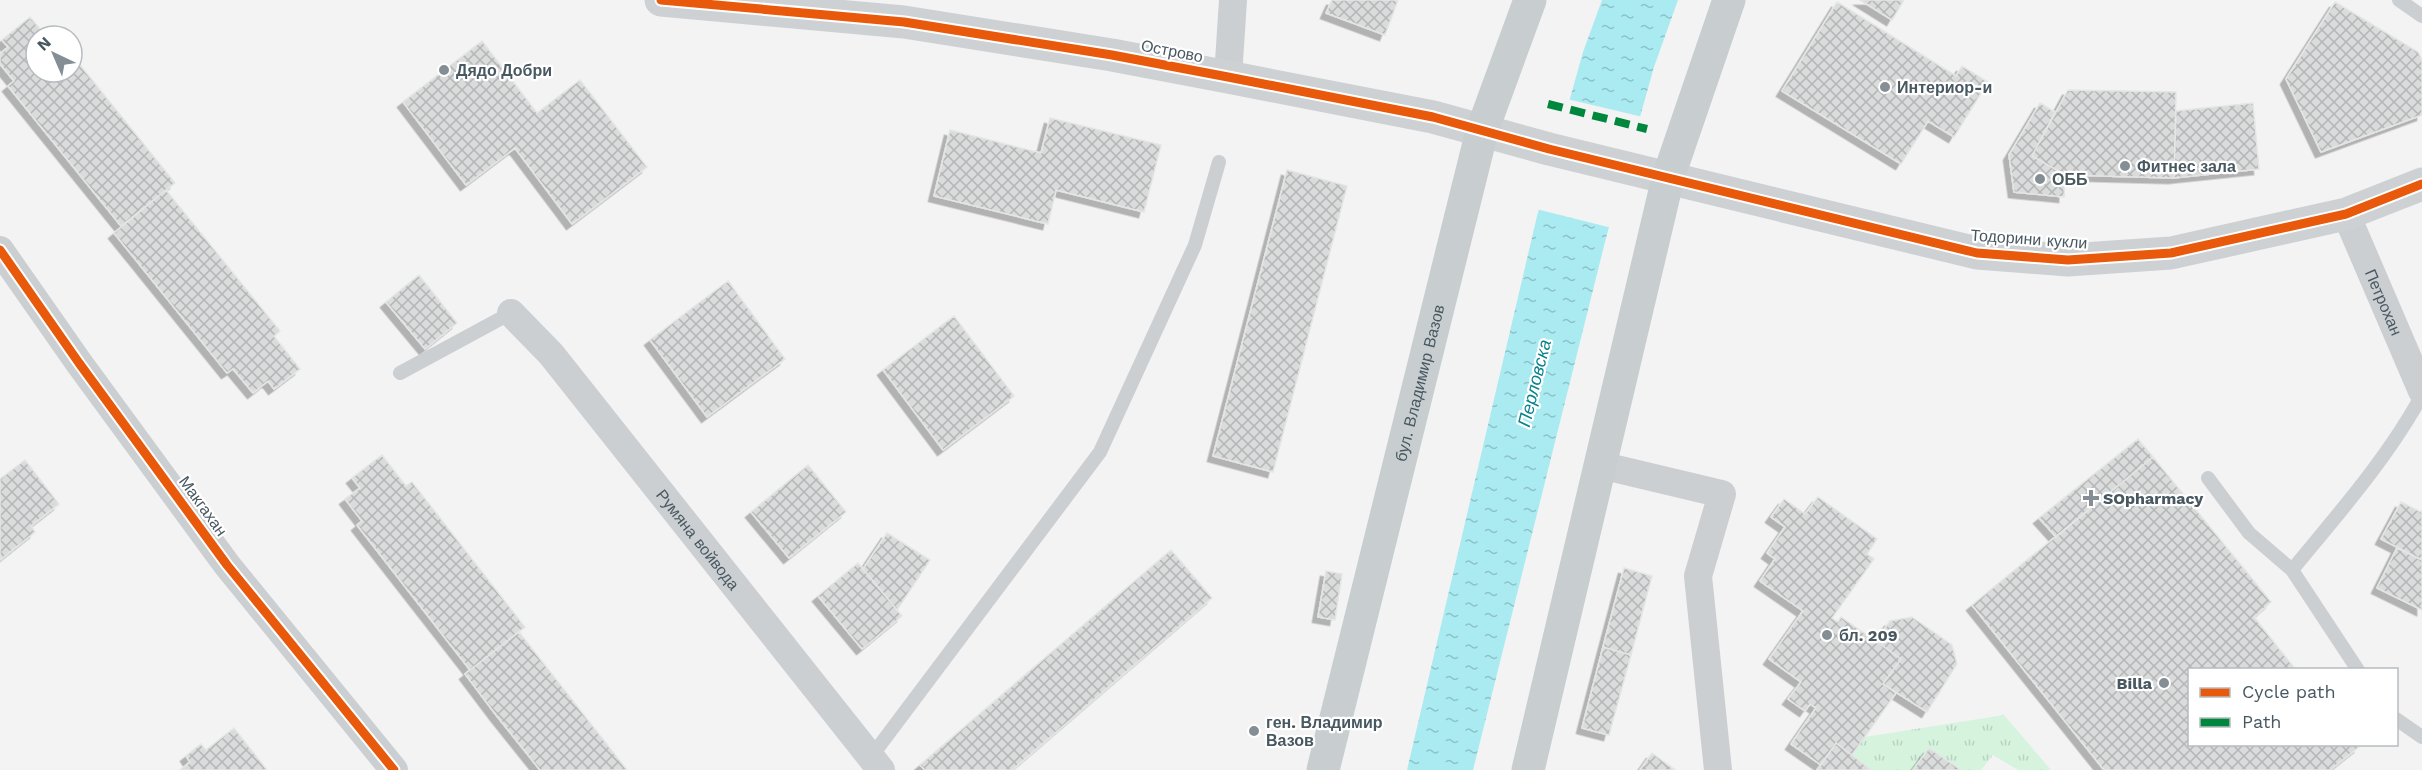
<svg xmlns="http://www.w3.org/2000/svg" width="2422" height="770" font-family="'Work Sans',sans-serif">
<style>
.grass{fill:url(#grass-tufts)}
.water{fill:url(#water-ripples)}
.pier{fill:#f3f3f3}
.building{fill:url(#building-cross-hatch);stroke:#e4e5e5;stroke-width:1.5;filter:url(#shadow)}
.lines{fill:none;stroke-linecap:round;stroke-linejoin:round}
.lane{stroke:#cccfd2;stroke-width:14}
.street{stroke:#cccfd2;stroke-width:28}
.secondary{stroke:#ced1d4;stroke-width:33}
.primary{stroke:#c8ced0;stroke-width:33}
.quiet{stroke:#00873e;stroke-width:8;stroke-dasharray:15 8;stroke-linecap:butt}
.cycleway-casing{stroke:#fff;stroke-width:13}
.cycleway{stroke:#e8590c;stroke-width:9}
.poi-dot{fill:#848e94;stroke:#fff;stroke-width:2}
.labels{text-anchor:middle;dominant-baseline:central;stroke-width:4.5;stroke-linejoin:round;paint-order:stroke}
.street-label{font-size:16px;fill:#485861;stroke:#fff}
.poi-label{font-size:16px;font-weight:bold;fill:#485861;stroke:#fff;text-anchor:start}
.water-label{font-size:18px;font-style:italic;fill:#06828e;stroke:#fff}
</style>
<defs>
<pattern id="grass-tufts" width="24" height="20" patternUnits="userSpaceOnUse" patternTransform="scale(1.5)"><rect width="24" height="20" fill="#d6f3de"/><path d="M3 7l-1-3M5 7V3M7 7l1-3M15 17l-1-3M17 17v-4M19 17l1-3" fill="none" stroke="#b9d2c1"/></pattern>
<pattern id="water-ripples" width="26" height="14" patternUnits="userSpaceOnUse" patternTransform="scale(1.5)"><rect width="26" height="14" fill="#aaebf2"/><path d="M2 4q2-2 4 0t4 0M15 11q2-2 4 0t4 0" fill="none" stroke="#8cc1c7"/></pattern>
<pattern id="building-cross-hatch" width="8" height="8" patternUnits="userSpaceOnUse" patternTransform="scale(1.5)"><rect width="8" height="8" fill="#dadcdc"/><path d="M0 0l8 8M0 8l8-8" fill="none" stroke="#b3b5b6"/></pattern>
<filter id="shadow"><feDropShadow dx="-5.5" dy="5.5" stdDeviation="0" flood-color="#0004"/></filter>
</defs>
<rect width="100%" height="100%" fill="#f3f3f3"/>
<path class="grass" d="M 2004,715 L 2051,770 L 2018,770 L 1993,755 L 1981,770 L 1961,770 L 1929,748 L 1913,770 L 1871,770 L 1852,755 L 1865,737 Z"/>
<path class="water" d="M 1602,0 L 1678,0 L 1654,67 L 1606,238 L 1473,770 L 1407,770 L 1537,216 L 1583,52 Z"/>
<path class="pier" d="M 1567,99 L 1643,117 L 1612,228 L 1536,209 Z"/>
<path class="building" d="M 1332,0 L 1398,0 L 1385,35 L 1326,13 Z
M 1860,0 L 1904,0 L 1892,20 Z
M 1837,2 L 1956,76 L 1962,66 L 1988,82 L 1954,137 L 1928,121 L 1901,164 L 1782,91 Z
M 2335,2 L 2418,52 L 2422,60 L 2422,115 L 2321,152 L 2286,79 Z
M 30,17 L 46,36 L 36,36 L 36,72 L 72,72 L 72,55 L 175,183 L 121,226 L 8,86 L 14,81 L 0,64 L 0,54 L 8,47 L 2,40 Z
M 482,41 L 537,113 L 580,80 L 647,167 L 572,224 L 515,148 L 466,185 L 403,102 Z
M 2068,90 L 2176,92 L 2174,178 L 2065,175 L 2032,156 Z
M 2040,103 L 2055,112 L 2032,156 L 2065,175 L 2064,197 L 2014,192 L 2009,155 Z
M 2253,103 L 2259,169 L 2174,178 L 2176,111 Z
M 1050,118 L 1161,145 L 1144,212 L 1056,190 L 1048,224 L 934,196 L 950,130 L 1041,153 Z
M 1287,170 L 1347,186 L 1273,472 L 1213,456 Z
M 166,190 L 280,331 L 274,336 L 300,369 L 274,389 L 268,381 L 253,393 L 233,369 L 227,373 L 114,233 Z
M 419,275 L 457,323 L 425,349 L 386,302 Z
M 728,281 L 785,359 L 707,417 L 650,340 Z
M 954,316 L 1014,396 L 943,450 L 883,370 Z
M 2138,439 L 2153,457 L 2056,537 L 2039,518 Z
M 382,455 L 406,486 L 412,482 L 525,627 L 470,670 L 357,525 L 362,521 L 345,499 L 360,488 L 352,478 Z
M 2153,457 L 2271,602 L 2254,617 L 2296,670 L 2190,670 L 2190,744 L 2356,744 L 2359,747 L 2330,770 L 2104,770 L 1972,605 Z
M 25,460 L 59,504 L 31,526 L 35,532 L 0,560 L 0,479 Z
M 808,465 L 846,512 L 789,558 L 751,512 Z
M 1818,497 L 1877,539 L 1867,554 L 1874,559 L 1832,618 L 1838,622 L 1841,617 L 1901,659 L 1883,684 L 1896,693 L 1852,755 L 1836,743 L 1821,765 L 1791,744 L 1816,708 L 1810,704 L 1805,711 L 1788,699 L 1801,682 L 1769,659 L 1803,611 L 1760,581 L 1775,559 L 1767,553 L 1785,527 L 1771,517 L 1784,499 L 1805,514 Z
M 2401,502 L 2421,512 L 2422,510 L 2422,560 L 2381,539 Z
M 887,533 L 930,560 L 897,610 L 863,569 Z
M 2397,548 L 2422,560 L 2422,610 L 2377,588 Z
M 1171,550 L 1212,598 L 1012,770 L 925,770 L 920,765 Z
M 858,563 L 902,616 L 862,649 L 818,596 Z
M 1624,568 L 1652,576 L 1631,655 L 1603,647 Z
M 1326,571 L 1342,574 L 1335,620 L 1318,617 Z
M 1912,617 L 1952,645 L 1957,664 L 1927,712 L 1883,684 L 1901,659 L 1876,641 L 1890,621 Z
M 519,632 L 627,770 L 540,770 L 496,715 L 465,674 Z
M 1603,647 L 1631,655 L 1609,735 L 1582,728 Z
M 234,728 L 267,770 L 180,770 L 190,762 L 186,756 L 201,744 L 206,750 Z
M 1836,743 L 1852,755 L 1871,770 L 1817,770 Z
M 1929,748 L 1961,770 L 1913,770 Z
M 1652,753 L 1675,770 L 1640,770 Z"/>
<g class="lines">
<path class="lane" d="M 2399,0 L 2422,16
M 400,373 L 511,313
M 2208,478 L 2249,533 L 2292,570
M 2358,670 L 2292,570 C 2338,514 2387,459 2422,395
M 2396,719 L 2422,737
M 871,757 L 1100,452 L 1195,245 L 1219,162"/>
<g class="street">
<path d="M 1228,77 L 1233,0"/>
<path id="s1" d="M 2346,214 L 2422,391"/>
<path d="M 0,250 L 79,363 L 227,565 L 394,770"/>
<path id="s2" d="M 511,313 L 551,354 L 881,770"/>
<path d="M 1600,465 L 1722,494 L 1698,576 L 1718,770"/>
</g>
<path class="secondary" d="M 661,0 L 904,22 L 1112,55 L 1228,77 L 1433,117 L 1549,149 L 1977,253 L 2068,260 L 2171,253 L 2346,214 L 2422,184"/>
<g class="primary">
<path id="s3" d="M 1323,770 L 1482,131 L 1530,0"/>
<path d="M 1528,770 L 1668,178 L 1729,0"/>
</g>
<path class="quiet" d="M 1548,104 L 1647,129"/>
<defs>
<path id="cycleway" d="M 661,0 L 904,22 L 1112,55 L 1228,77 L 1433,117 L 1549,149 L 1977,253 L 2068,260 L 2171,253 L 2346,214 L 2422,184
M 0,250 L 79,363 L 227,565 L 394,770"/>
</defs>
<use href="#cycleway" class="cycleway-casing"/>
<use href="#cycleway" class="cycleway"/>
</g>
<g class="poi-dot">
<circle cx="444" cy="70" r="6"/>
<circle cx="1885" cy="87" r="6"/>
<circle cx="2125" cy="166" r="6"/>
<circle cx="2040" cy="179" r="6"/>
<path d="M2088 489h6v6h6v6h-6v6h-6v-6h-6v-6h6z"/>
<circle cx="1827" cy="635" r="6"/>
<circle cx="2164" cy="683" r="6"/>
<circle cx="1254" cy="731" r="6"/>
</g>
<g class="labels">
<g class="street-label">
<text transform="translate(1172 51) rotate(11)">Острово</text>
<text transform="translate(2029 239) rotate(4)">Тодорини кукли</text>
<text stroke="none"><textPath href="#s1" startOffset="96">Петрохан</textPath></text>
<text stroke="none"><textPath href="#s3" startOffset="399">бул. Владимир Вазов</textPath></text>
<text transform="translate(203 506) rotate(54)">Макгахан</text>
<text stroke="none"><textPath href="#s2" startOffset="294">Румяна войвода</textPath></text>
</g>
<g class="poi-label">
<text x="456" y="70">Дядо Добри</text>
<text x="1897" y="87">Интериор-и</text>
<text x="2137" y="166">Фитнес зала</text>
<text x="2052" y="179">ОББ</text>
<text x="2103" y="498">SOpharmacy</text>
<text x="1839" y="635">бл. 209</text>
<text x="2152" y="683" text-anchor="end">Billa</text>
<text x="1266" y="722">ген. Владимир<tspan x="1266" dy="18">Вазов</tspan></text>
</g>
<g class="water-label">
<text transform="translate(1534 383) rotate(-76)">Перловска</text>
</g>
</g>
<rect x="2188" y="668" width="210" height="78" fill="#ffffff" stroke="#b6bcc0" stroke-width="1.5"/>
<rect x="2200" y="688" width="30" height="9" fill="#e8590c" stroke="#b6bcc0" stroke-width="1.5"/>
<text x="2242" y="698" font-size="18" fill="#485861">Cycle path</text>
<rect x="2200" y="718" width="30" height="9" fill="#00873e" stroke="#b6bcc0" stroke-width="1.5"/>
<text x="2242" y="728" font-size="18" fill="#485861">Path</text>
<g transform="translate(54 54) rotate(316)"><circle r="28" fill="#ffffff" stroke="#b6bcc0" stroke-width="1.5"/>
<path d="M0-4.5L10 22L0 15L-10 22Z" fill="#848e94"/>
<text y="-9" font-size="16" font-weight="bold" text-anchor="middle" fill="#485861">N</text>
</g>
</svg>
